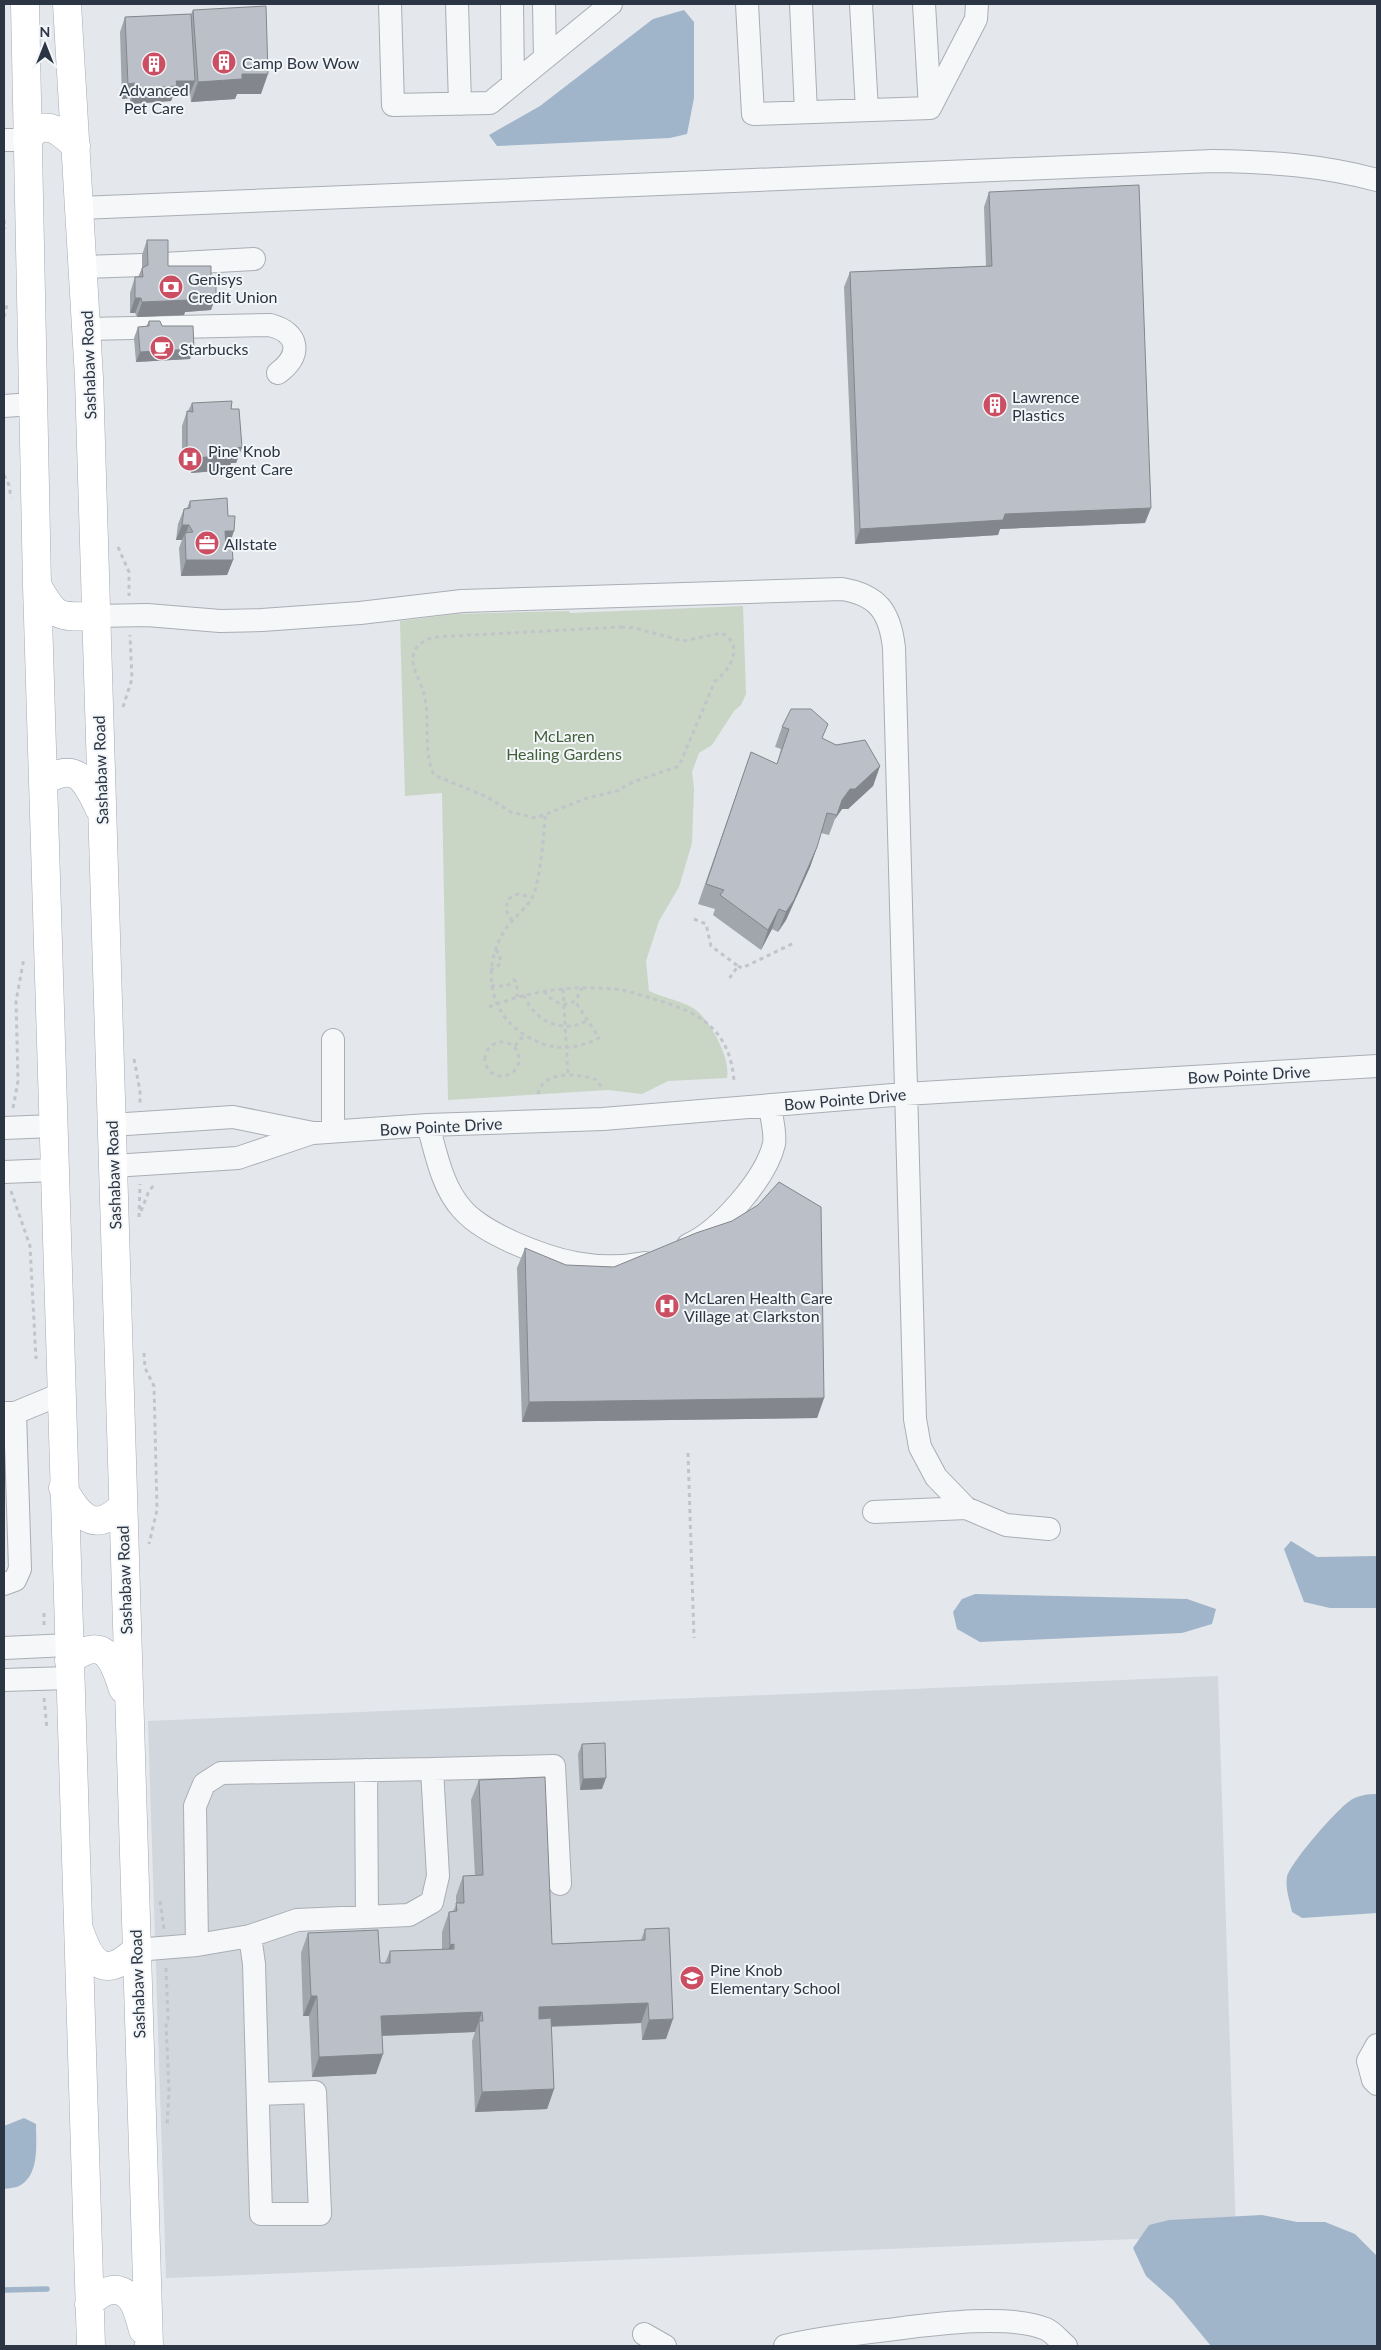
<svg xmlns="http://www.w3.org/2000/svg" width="1381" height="2350" font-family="Lato,sans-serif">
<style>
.built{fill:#d2d6dd}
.green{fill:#c9d5c5}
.water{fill:#a0b5ca}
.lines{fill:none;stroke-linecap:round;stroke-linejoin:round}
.stream{stroke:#a0b5ca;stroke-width:5.5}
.minor-casing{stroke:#a9aeb5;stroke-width:24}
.major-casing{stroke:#a3abb7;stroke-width:29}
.path{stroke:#c1c5ca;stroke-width:3;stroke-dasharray:4 4;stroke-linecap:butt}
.minor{stroke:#f6f7f9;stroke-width:22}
.major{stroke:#fff;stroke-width:28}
.wall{fill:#a1a5ac}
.shaded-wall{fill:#83868c}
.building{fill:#bbc0c8;stroke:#83868c}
.labels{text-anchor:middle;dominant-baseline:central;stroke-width:4;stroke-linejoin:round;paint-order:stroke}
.poi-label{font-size:16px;fill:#2c3543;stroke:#f3f6f8;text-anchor:start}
.street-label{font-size:16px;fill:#2c3543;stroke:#f3f6f8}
.park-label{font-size:16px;fill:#415f39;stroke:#f3f6f8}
</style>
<rect width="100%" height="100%" fill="#e4e7eb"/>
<path class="built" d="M 1218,1676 L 1236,2235 L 166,2278 L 148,1721 Z"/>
<path class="green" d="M 743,606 L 746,694 L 741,705 L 734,711 L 712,745 L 699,753 L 692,772 L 694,789 L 692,843 L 679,887 L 659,921 L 646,961 L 649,991 C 661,997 686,1002 696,1010 C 711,1022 731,1059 727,1078 L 668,1081 L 642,1094 L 608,1090 L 448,1100 L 442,793 L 405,796 L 400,621 L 456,614 L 569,611 L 570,613 Z"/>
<path class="water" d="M 684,10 L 694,22 L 694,98 L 687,134 L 670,138 L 497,146 L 489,135 L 540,106 L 653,19 Z
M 1291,1541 L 1317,1557 L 1377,1556 L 1377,1608 L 1330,1608 L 1304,1602 L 1284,1549 Z
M 975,1594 L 1187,1599 L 1216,1609 L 1212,1624 L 1182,1633 L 980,1642 L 957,1629 L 953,1612 L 962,1599 Z
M 1377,1794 L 1377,1913 L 1302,1918 L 1292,1912 C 1290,1901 1285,1889 1287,1877 C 1290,1863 1338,1808 1351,1800 C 1359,1795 1368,1794 1377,1794 Z
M 24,2118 L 36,2124 C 36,2144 40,2175 19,2186 C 15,2188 8,2188 4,2189 L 4,2126 Z
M 1262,2215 L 1297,2222 L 1325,2222 L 1355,2234 L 1377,2256 L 1377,2346 L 1211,2346 L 1173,2300 L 1146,2276 L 1133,2248 L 1149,2225 L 1169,2220 Z"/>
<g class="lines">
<path class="stream" d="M 4,2290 L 47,2289"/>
<defs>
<path id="minor" d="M 390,4 L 393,105 L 490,103 L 611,4
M 457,4 L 460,104
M 512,4 L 513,84
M 544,4 L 545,58
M 747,4 L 753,114 L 930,108 L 976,19 L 977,4
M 801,4 L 806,112
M 861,4 L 867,110
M 924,4 L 930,108
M 4,140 L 27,140
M 80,208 L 1213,161 C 1272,162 1321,165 1377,180
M 163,264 L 254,259
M 84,267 L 142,265
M 87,329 L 270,325 C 300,333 302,355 278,373
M 4,406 L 32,404
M 96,616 L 147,615 L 220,621 L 262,620 L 360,613 L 462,601 L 842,589 C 878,595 890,612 894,648 L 915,1419 L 920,1447 L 936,1477 L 966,1508 L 1006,1525 L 1049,1529
M 111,1125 L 233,1117 L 313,1133 L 428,1125 L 603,1119 L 905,1094 L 1377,1066
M 428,1125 C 436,1153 442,1187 462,1209 C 475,1224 495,1234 512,1242 C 557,1262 596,1272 645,1263
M 4,1128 L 53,1126
M 333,1131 L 333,1040
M 113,1166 L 238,1158 L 312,1133
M 4,1172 L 54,1170
M 688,1245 C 720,1231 766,1178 774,1144 C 776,1133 771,1117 770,1105
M 4,1413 L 15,1413 L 61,1394
M 874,1512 L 966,1508
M 4,1584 L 15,1580 L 20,1569 L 15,1413
M 4,1648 L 68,1645
M 4,1680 L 69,1678
M 366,1770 L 367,1917
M 250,1936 L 254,1964 L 261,2214 L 320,2214 L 315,2092 L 258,2094
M 197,1945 L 195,1806 L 204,1784 L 221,1773 L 432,1769
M 136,1950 L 197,1945 L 250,1936 L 297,1920 L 409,1915 L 432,1902 L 438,1876 L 432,1769 L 554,1766 L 560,1884
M 1377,2045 L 1368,2061 L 1373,2080 L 1377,2084
M 644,2334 L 665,2346
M 785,2346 C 819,2338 852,2334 887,2330 C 927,2325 1008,2313 1046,2329 C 1053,2332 1060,2341 1066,2346"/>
<path id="major" d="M 25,4 L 37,585 L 91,2346
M 67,4 L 89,378 L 149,2346
M 27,140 L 36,130 C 53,122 64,136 76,146
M 37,585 C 56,619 58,617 96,616
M 43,782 C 76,760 86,780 99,808
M 63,1488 C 78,1515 94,1535 122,1507
M 69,1661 C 104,1634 113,1658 123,1689
M 80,1932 C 92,1966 106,1979 136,1950
M 89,2304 C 101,2291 119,2282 132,2300 C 138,2308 140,2321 143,2330"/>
</defs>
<use href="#minor" class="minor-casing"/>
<use href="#major" class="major-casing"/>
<path class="path" d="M 4,220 L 5,229
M 4,317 L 7,305
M 4,475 L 9,485 L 11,498
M 118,547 L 129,572 L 129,596
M 621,627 L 635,628 L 683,641 L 722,633 C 745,646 730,670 715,681 L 679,766 L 633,782 L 617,791 L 587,798 L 536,818 L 511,812 L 487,797 L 434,775 C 422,749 431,721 424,694 C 422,683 411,669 413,657 C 414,646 424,640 434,637 Z
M 123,707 L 132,679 L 130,635
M 545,816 C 544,835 540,882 532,898 C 525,910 512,919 505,930 C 481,968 488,1016 530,1038 C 553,1051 576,1050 599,1038 L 575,1001
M 694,919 L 706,924 L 711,946 L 738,966 L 729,979
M 512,921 L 506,910 L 508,899 L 518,894 L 532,897
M 738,966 L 742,968 L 794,943
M 490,970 L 498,966 L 501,962 L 499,953 L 494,949
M 491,986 L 507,986 L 514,980 L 517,983 L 517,997
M 563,989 L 568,1075
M 544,991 C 552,1002 564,1009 576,1000 L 582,988
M 524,995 C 534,1021 563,1035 588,1020
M 489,1007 C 529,991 570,985 613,989 C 628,990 643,996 657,1000 C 702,1013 730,1031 734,1081
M485 1059a17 17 0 1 1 34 0a17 17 0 1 1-34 0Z
M 515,1046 L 524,1035
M 134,1059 L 140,1091 L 140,1105
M 538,1094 C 542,1070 579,1073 597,1080 L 603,1090
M 13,1108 L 18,1081 L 16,1001 L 24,958
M 11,1191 L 30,1246 L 36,1359
M 141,1211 L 149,1191 L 155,1184
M 139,1217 L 140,1184
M 144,1353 L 145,1368 L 154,1386 L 157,1510 L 149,1544
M 688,1453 L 694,1638
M 44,1613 L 44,1626
M 44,1698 L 47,1729
M 160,1901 L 164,1929
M 166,1968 L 168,2019 L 166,2022 L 169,2091 L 167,2126"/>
<use href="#minor" class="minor"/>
<use href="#major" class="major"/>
</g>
<path class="wall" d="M 193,10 L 261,94 L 237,94 L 235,99 L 191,102 L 190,93 L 189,96 L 173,96 L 171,101 L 130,104 L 130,98 L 122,99 L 120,32 L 125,17 L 191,14 Z
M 989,192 L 1145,523 L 1000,529 L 998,535 L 855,544 L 844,287 L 850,272 L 986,266 L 984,207 Z
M 147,240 L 168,266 L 211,278 L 216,295 L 211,310 L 185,312 L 184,315 L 137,317 L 135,313 L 130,313 L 130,293 L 135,277 L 138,277 L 142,268 L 142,255 Z
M 149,321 L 162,326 L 190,359 L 136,362 L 134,338 L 138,327 L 146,327 Z
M 192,403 L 231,409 L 242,447 L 236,463 L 231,463 L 228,470 L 191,473 L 191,465 L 182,466 L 182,426 L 187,411 L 188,411 Z
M 190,501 L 229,546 L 226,546 L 233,560 L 227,575 L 181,576 L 179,548 L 182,540 L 176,540 L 178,524 L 184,509 L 187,508 Z
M 782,727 L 822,738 L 880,766 L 873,786 L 848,809 L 842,809 L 835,819 L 829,835 L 821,833 L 817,847 L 810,867 L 786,920 L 778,932 L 772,929 L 761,950 L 713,915 L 715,909 L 698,904 L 751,752 L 777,764 L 781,749 L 775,747 Z
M 525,1248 L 824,1398 L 817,1418 L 522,1422 L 517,1268 Z
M 582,1744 L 602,1789 L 580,1790 L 578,1754 Z
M 479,1780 L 552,1944 L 641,1940 L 645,1929 L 666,2039 L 642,2040 L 641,2023 L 551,2027 L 554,2089 L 547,2109 L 475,2112 L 472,2041 L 475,2032 L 382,2036 L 376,2074 L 312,2077 L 309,2016 L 303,2016 L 301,1953 L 308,1933 L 380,1963 L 385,1963 L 390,1951 L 442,1949 L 442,1932 L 449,1912 L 453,1911 L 456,1905 L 456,1896 L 463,1876 L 475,1876 L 471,1800 Z"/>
<path class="shaded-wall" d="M 242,74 L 268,74 L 261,94 L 237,94 L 235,99 L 191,102 L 198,82 Z
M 176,81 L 195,81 L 189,96 L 173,96 L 171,101 L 130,104 L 135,89 Z
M 135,83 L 130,98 L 122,99 L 128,84 Z
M 216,295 L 211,310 L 185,312 L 184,315 L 137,317 L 142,302 L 190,297 Z
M 135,298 L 141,298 L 135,313 L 130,313 Z
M 194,349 L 190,359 L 136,362 L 140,352 Z
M 242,447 L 236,463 L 231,463 L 228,470 L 191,473 L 197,458 L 234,448 Z
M 197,450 L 191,465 L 182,466 L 187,451 Z
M 1151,508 L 1145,523 L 1000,529 L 998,535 L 855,544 L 860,529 L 1005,514 Z
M 182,525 L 189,525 L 185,536 L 185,533 L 182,540 L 176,540 Z
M 225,531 L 234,531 L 229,546 L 220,546 Z
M 186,560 L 233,560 L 227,575 L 181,576 Z
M 880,766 L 873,786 L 848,809 L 842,809 L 835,819 L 842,800 L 850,789 Z
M 817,847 L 810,867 L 786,920 L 778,932 L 786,912 Z
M 779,909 L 772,929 L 761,950 L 768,930 Z
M 824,1398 L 817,1418 L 522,1422 L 529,1402 Z
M 606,1778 L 602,1789 L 580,1790 L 583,1779 Z
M 454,1944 L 446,1964 L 443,1965 L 450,1945 Z
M 311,1996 L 317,1996 L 309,2016 L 303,2016 Z
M 648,2003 L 641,2023 L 531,2027 L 539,2007 Z
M 482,2012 L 475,2032 L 374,2036 L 381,2016 Z
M 673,2019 L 666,2039 L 642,2040 L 649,2020 Z
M 383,2054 L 376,2074 L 312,2077 L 319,2057 Z
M 554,2089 L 547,2109 L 475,2112 L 482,2092 Z"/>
<path class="building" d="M 266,6 L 268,74 L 242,74 L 242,79 L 198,82 L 193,10 Z
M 191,14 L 195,81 L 176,81 L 177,86 L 135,89 L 135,83 L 128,84 L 125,17 Z
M 1139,185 L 1151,508 L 1005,514 L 1003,520 L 860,529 L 850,272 L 992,266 L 989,192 Z
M 147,240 L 168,240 L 168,266 L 211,266 L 211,278 L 216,278 L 216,295 L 190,297 L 190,300 L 142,302 L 141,298 L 135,298 L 135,277 L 143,277 L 142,268 L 148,265 Z
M 149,321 L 160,321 L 162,326 L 193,326 L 194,349 L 140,352 L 138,327 L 149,326 Z
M 232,401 L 231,409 L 239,409 L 242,447 L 234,448 L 234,454 L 197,458 L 197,450 L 187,451 L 187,411 L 193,412 L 192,403 Z
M 227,498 L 228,516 L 235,516 L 234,531 L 225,531 L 226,547 L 232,547 L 233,560 L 186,560 L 185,533 L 193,532 L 189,525 L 182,525 L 184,509 L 190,508 L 190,501 Z
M 791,709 L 811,709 L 828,724 L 822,738 L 836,745 L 865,740 L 880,766 L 855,789 L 850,789 L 842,800 L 837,815 L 827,813 L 817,847 L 794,900 L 786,912 L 779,909 L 768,930 L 720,895 L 724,890 L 706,884 L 751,752 L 777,764 L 789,729 L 782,727 Z
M 779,1182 L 821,1207 L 824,1398 L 529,1402 L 525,1248 L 566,1265 L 614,1267 L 696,1233 L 732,1221 L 758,1205 Z
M 605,1743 L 606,1778 L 583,1779 L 582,1744 Z
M 545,1777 L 552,1944 L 645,1940 L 645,1929 L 669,1928 L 673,2019 L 649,2020 L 648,2003 L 539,2007 L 539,2019 L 551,2018 L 554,2089 L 482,2092 L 479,2021 L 483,2021 L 482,2012 L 381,2016 L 383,2054 L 319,2057 L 317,1996 L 311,1996 L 308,1933 L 378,1930 L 380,1963 L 390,1963 L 390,1951 L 454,1949 L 454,1944 L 450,1945 L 449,1912 L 457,1911 L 456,1903 L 464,1903 L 463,1876 L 483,1875 L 479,1780 Z"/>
<defs>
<symbol id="building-disc" viewBox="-11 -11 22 22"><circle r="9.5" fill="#cb4e63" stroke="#f3f6f8"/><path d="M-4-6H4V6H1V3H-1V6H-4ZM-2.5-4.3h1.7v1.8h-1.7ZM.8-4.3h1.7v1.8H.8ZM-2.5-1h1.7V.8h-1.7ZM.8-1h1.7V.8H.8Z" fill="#fff"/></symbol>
<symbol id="bank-disc" viewBox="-11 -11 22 22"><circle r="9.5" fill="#cb4e63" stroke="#f3f6f8"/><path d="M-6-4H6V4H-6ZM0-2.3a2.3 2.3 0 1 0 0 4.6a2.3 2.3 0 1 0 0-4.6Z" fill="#fff"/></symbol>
<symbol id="cafe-disc" viewBox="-11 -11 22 22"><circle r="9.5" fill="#cb4e63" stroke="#f3f6f8"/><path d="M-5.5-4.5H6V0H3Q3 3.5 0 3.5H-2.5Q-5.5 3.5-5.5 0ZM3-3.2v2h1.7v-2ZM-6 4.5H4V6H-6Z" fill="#fff"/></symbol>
<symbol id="hospital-disc" viewBox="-11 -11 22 22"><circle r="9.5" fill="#cb4e63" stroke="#f3f6f8"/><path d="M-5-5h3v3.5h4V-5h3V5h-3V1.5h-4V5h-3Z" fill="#fff"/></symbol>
<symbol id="office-disc" viewBox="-11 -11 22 22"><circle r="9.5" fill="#cb4e63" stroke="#f3f6f8"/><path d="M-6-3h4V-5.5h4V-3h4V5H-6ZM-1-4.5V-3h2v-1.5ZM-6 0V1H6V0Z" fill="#fff"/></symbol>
<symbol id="school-disc" viewBox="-11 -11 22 22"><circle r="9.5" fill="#cb4e63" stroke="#f3f6f8"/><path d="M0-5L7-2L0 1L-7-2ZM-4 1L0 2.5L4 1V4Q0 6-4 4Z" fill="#fff"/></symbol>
</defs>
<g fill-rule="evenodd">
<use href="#building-disc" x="210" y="48" width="28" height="28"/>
<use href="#building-disc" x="140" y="50" width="28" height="28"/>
<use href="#bank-disc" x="157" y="273" width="28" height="28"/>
<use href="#cafe-disc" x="148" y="334" width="28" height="28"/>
<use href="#building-disc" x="981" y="391" width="28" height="28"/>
<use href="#hospital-disc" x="176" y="445" width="28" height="28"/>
<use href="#office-disc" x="193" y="529" width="28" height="28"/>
<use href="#hospital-disc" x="653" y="1292" width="28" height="28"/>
<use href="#school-disc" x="678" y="1964" width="28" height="28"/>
</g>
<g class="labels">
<g class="poi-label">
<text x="242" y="62">Camp Bow Wow</text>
<text x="154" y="89" text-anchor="middle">Advanced<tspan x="154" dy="18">Pet Care</tspan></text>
<text x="188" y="278">Genisys<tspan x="188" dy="18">Credit Union</tspan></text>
<text x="180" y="348">Starbucks</text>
<text x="1012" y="396">Lawrence<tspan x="1012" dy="18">Plastics</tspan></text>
<text x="208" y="450">Pine Knob<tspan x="208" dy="18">Urgent Care</tspan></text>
<text x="224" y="543">Allstate</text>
<text x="684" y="1297">McLaren Health Care<tspan x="684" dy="18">Village at Clarkston</tspan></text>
<text x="710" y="1969">Pine Knob<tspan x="710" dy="18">Elementary School</tspan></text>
</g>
<g class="street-label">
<text transform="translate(88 365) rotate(-92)">Sashabaw Road</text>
<text transform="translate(100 770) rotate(-92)">Sashabaw Road</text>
<text transform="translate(1249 1074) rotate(-3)">Bow Pointe Drive</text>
<text transform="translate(845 1099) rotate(-5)">Bow Pointe Drive</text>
<text transform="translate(441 1126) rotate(-3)">Bow Pointe Drive</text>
<text transform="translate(113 1175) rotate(-92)">Sashabaw Road</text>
<text transform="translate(124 1580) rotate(-92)">Sashabaw Road</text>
<text transform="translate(137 1984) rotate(-92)">Sashabaw Road</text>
</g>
<g class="park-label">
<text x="564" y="735">McLaren<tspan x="564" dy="18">Healing Gardens</tspan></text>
</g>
</g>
<rect width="1381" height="2350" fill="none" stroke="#2c3543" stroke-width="10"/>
<g transform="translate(45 45)" stroke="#f3f6f8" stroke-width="4" paint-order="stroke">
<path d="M0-4L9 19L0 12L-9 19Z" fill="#2c3543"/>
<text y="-8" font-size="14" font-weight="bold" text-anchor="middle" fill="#2c3543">N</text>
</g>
</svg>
